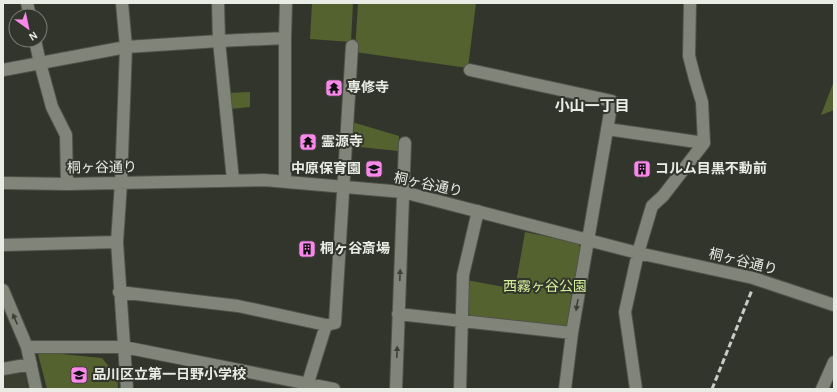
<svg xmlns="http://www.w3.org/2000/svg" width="837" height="392" font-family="'Alegreya Sans','Noto Sans JP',sans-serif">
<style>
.built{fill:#3a3f2f}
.green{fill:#54622f}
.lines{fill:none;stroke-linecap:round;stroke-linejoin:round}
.minor-casing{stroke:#50534a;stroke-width:14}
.minor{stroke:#808479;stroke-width:12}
.rail{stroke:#c9cbc5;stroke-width:3;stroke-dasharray:6 3;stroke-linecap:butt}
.oneway{fill:#3e4138}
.labels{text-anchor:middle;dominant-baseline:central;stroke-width:4;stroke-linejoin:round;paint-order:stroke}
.poi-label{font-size:14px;font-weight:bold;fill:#e9ebe5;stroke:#32352c;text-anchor:start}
.street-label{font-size:14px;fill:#e9ebe5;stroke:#32352c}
.park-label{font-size:14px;fill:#d5ee9b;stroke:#32352c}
.neighbourhood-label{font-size:15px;font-weight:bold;fill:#e9ebe5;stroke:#32352c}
</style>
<rect width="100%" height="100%" fill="#32352c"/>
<path class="built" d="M 25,370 L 28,389 L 3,389 L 3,373 Z"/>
<path class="green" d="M 312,3 L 353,3 L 351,42 L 310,39 Z
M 358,3 L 476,3 L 468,68 L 355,52 Z
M 834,81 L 834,110 L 821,115 Z
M 250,92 L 250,107 L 230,109 L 229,93 Z
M 352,122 L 399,136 L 398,151 L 350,146 Z
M 525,232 L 578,243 L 581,249 L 569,326 L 565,329 L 472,317 L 467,312 L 466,280 L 515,289 Z
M 41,352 L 102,358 L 111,369 L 117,372 L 118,389 L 47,389 L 38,354 Z"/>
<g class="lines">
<defs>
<path id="minor" d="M 27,3 L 30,16
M 122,3 L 126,47 L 121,183 L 117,242 L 127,389
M 218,3 L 219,41 L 233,180
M 35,40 L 40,63 L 52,107 L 66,135 L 67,184
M 3,70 L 126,47 L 219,41 L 285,38
M 470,70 L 612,101 L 572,333 L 565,389
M 607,129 L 704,143
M 285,181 L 285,38 L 286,3
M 3,183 L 67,184 L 264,180 L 403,192 L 638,253 L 753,278 L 834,305
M 3,245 L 117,242
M 3,290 L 27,347 L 36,389
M 119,292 L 238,306 L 326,325 L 335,323 L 352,46
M 398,314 L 572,333
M 27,347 L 124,347 L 334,389
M 3,369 L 31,364
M 306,389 L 326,325
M 396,389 L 405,143
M 460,389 L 463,275 L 478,211
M 636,389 L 625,312 L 638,253 L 652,206 L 663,196 L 704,143 L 702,102 L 695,79 L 689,56 L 690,3
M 822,389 L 834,362"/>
</defs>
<use href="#minor" class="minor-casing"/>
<use href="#minor" class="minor"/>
<path class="rail" d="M 712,389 L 752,290"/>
</g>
<defs><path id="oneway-solid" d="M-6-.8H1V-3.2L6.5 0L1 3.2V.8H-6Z"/></defs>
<g class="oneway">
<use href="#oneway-solid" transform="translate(400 275) rotate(-88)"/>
<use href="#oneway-solid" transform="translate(577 305) rotate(100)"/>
<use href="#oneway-solid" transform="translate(15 319) rotate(-113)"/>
<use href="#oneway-solid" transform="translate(397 352) rotate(-88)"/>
</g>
<defs>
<symbol id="temple-square" viewBox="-11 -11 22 22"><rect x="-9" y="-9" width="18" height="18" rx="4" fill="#f888ea" stroke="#32352c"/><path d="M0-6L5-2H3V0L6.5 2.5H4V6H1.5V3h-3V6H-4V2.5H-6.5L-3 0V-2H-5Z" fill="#111"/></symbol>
<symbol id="school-square" viewBox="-11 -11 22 22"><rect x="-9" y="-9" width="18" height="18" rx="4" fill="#f888ea" stroke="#32352c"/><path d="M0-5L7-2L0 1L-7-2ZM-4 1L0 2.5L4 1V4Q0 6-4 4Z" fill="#111"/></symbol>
<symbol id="building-square" viewBox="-11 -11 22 22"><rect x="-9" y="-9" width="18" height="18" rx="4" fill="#f888ea" stroke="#32352c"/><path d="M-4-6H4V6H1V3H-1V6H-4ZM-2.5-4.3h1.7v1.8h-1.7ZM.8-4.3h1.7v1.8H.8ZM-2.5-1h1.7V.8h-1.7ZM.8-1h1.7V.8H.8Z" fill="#111"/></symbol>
</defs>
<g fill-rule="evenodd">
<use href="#temple-square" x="324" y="78" width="20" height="20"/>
<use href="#temple-square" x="298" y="132" width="20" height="20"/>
<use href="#school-square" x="364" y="159" width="20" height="20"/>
<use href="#building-square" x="632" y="159" width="20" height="20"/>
<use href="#building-square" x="297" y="239" width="20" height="20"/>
<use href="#school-square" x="69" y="365" width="20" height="20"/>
</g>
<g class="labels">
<g class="poi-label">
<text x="347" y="88">専修寺</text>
<text x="321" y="142">霊源寺</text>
<text x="361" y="169" text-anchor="end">中原保育園</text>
<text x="655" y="169">コルム目黒不動前</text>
<text x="320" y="249">桐ヶ谷斎場</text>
<text x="92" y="375">品川区立第一日野小学校</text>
</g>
<g class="street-label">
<text transform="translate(102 168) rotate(-1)">桐ヶ谷通り</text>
<text transform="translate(428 185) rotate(12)">桐ヶ谷通り</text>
<text transform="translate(743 262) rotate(14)">桐ヶ谷通り</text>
</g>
<g class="park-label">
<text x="545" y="287">西霧ヶ谷公園</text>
</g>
<g class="neighbourhood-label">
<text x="592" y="106">小山一丁目</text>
</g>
</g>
<rect width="837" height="392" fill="none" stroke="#e9ebe5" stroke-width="8"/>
<g transform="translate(28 28) rotate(147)"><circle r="19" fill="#32352c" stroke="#7b7e76"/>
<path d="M0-3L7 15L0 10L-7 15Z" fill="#f888ea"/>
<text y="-6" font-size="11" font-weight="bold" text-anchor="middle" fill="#e9ebe5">N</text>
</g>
</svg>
